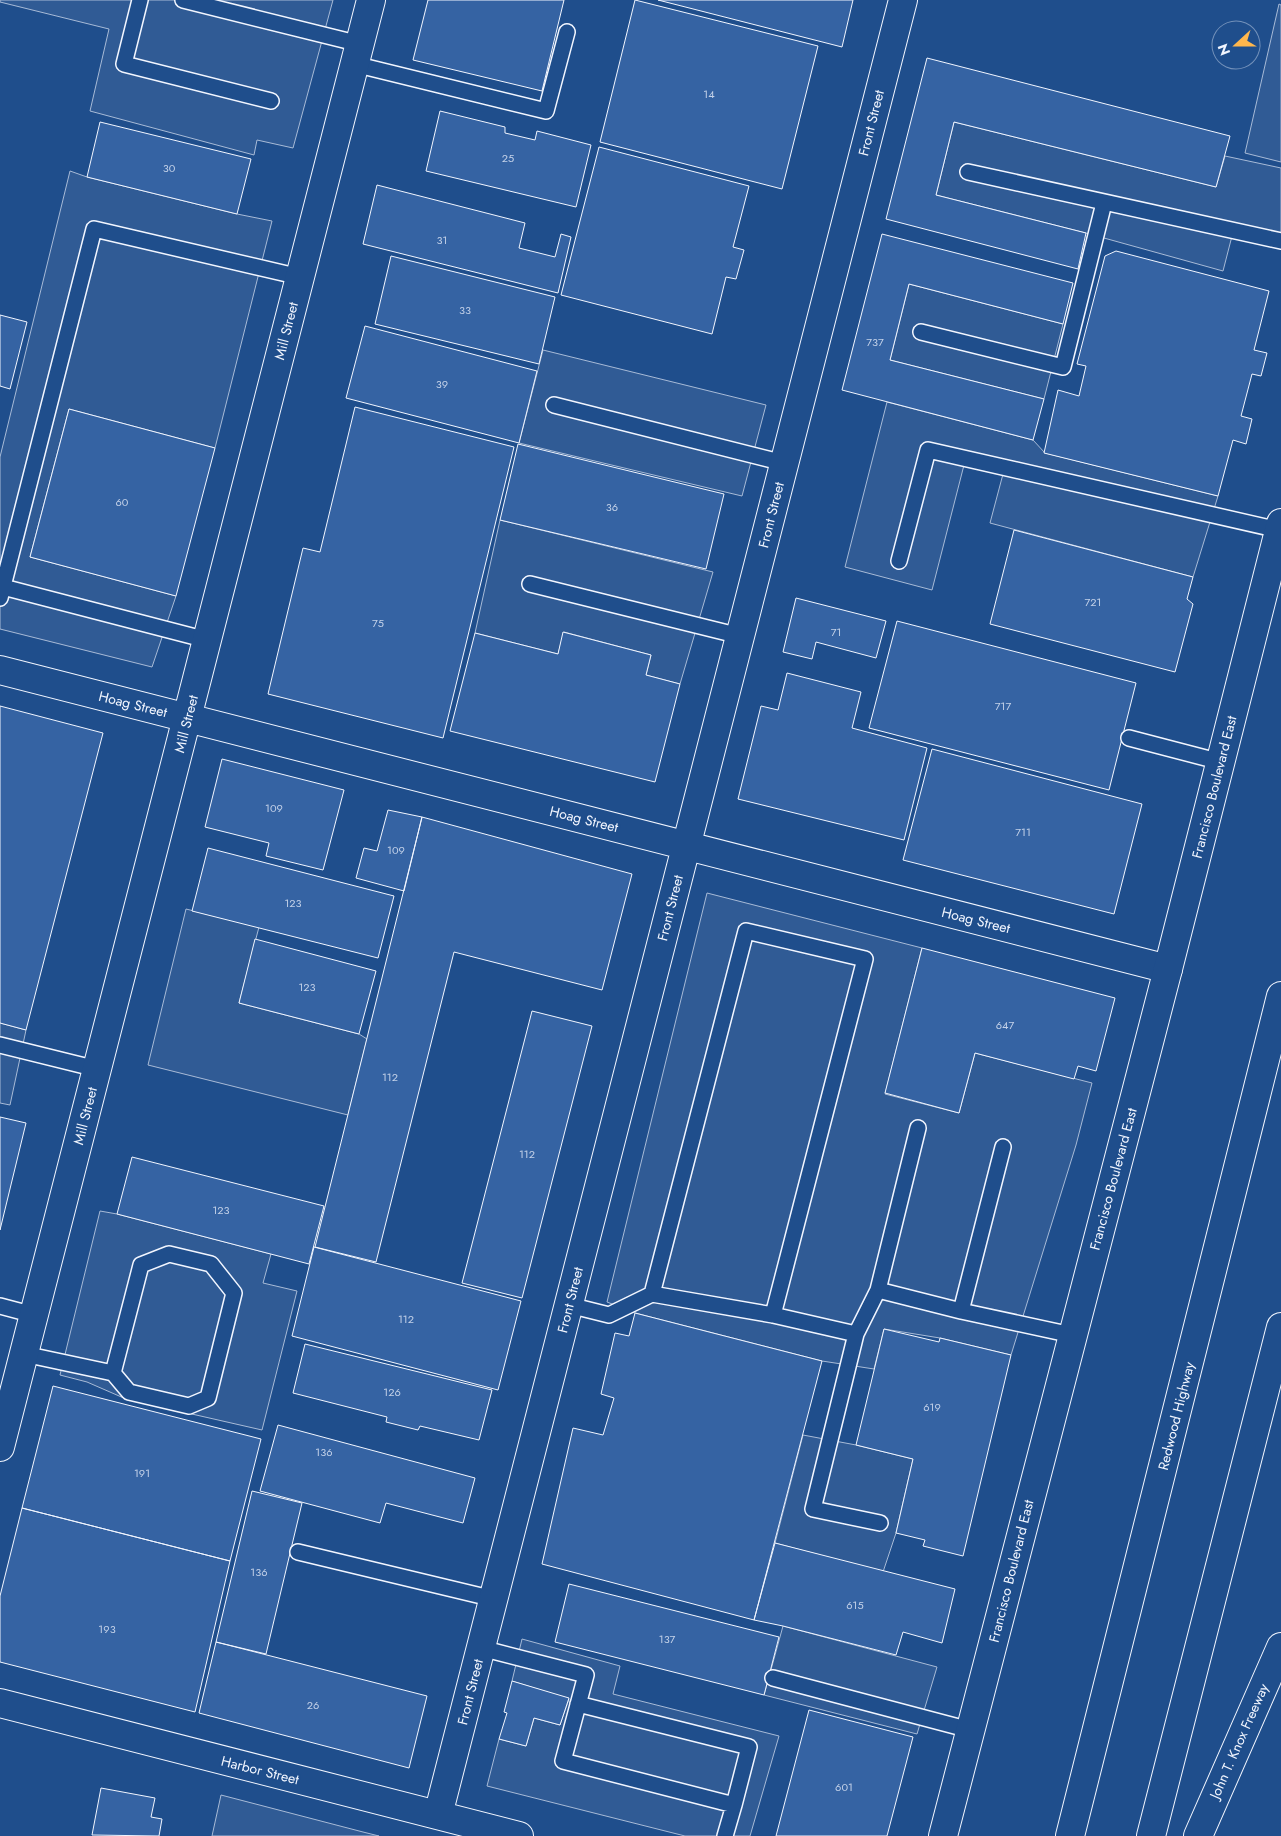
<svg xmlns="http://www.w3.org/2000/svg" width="1281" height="1836" font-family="Jost,sans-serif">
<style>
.built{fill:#305b95;stroke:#a8bbd7}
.building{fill:#3563a3;stroke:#f2f6ff}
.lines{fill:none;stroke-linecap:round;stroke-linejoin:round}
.lane-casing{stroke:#f2f6ff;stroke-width:18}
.street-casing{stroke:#f2f6ff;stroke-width:30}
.secondary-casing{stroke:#f2f6ff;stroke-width:30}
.highway-casing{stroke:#f2f6ff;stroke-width:30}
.lane{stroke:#1f4e8c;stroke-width:15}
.street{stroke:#1f4e8c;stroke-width:28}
.secondary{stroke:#1f4e8c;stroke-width:28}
.highway{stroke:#1f4e8c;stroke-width:28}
.labels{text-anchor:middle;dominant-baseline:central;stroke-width:4;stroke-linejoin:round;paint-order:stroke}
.number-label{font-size:11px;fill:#c3d1e8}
.street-label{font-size:14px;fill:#f2f6ff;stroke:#1f4e8c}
</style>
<rect width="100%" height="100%" fill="#1f4e8c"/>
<path class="built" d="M 0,0 L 333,0 L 293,148 L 257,140 L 254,155 L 90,111 L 109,29 L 0,2 Z
M 1279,4 L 1281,5 L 1281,162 L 1245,153 Z
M 954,122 L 1216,187 L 1225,156 L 1281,168 L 1281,248 L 1232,236 L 1223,271 L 1086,233 L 936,195 Z
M 70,171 L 87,177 L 237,214 L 272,221 L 215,448 L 69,409 L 30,557 L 176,596 L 152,667 L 0,629 L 0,457 Z
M 909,284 L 1063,324 L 1044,399 L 890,360 Z
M 543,350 L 766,405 L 742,496 L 519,443 Z
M 887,402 L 1033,440 L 1045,453 L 1218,496 L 1193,577 L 990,523 L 1003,474 L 964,465 L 932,590 L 845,567 Z
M 500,520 L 713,572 L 680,684 L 646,675 L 651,655 L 564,632 L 558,654 L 475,633 Z
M 707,893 L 922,948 L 885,1094 L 959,1113 L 975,1053 L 1092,1083 L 1076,1145 L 1011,1355 L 940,1338 L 884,1329 L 874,1369 L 822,1361 L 635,1313 L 607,1302 Z
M 186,909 L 259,927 L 239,1003 L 359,1034 L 367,1039 L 348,1115 L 148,1065 Z
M 0,1023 L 26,1030 L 10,1105 L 0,1103 Z
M 100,1211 L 117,1214 L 271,1254 L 263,1283 L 297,1291 L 262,1430 L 126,1399 L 87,1382 L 60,1375 Z
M 803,1435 L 856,1445 L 913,1459 L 896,1533 L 883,1572 L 775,1543 Z
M 783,1626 L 937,1667 L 917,1734 L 764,1695 Z
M 522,1639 L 620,1666 L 613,1694 L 779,1736 L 750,1836 L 685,1836 L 487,1786 L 499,1739 L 526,1746 L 534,1718 L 560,1725 L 569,1699 L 512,1681 Z
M 221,1795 L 363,1832 L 379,1836 L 212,1836 Z"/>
<path class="building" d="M 428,0 L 564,0 L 542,91 L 413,60 Z
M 635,0 L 818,46 L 782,189 L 600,142 Z
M 658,0 L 853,0 L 842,47 Z
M 927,58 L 1230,136 L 1216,187 L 954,122 L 936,195 L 1086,233 L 1078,269 L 886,219 Z
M 440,111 L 505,127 L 505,133 L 535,140 L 537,131 L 591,145 L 576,207 L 426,171 Z
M 100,122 L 251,159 L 237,214 L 87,177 Z
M 599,147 L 749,186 L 733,247 L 744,250 L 736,279 L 726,277 L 712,334 L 561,295 Z
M 377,185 L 525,223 L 519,248 L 555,257 L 561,234 L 571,237 L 558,293 L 363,244 Z
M 882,234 L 1073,283 L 1063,324 L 909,284 L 890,360 L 1044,399 L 1033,440 L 842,390 Z
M 1116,251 L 1269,291 L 1254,350 L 1267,353 L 1261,376 L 1252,374 L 1241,416 L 1252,419 L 1246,444 L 1233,440 L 1218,496 L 1044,453 L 1058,390 L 1079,396 L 1086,366 L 1077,364 L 1105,256 Z
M 391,256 L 555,297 L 539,364 L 375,324 Z
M 0,315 L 27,322 L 10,389 L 0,386 Z
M 365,326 L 537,371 L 519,443 L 346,398 Z
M 355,407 L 514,447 L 443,738 L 268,694 L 303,548 L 320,552 Z
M 69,409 L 215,448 L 176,596 L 30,557 Z
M 518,444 L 724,494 L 706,569 L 500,520 Z
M 1014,530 L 1193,577 L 1187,599 L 1193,604 L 1175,672 L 990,624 Z
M 796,598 L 886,621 L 876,658 L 816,642 L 812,659 L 783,652 Z
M 897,621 L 1136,683 L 1109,790 L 869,728 Z
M 563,632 L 651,655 L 646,675 L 680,684 L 655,782 L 450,731 L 475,633 L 558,654 Z
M 787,673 L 861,692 L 852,728 L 927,748 L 904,840 L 738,799 L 761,706 L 778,710 Z
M 0,706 L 103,733 L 26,1030 L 0,1023 Z
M 932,749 L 1142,804 L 1114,914 L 903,860 Z
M 222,759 L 344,790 L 323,870 L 266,856 L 269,843 L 205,827 Z
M 388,810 L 422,817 L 404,891 L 356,878 L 364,848 L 377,851 Z
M 422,817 L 632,874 L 602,990 L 454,952 L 376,1262 L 315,1247 Z
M 208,848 L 394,896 L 378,958 L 192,911 Z
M 255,939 L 376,971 L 359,1034 L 239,1003 Z
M 922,948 L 1115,998 L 1096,1071 L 1078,1066 L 1074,1079 L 975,1053 L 959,1113 L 885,1093 Z
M 532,1011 L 592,1026 L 522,1298 L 462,1283 Z
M 0,1117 L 26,1123 L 0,1230 Z
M 132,1157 L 324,1206 L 309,1264 L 117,1214 Z
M 314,1247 L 521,1301 L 498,1390 L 292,1336 Z
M 635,1313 L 822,1361 L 754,1620 L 542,1564 L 573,1428 L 603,1435 L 614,1398 L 601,1394 L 615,1333 L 629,1336 Z
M 884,1329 L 939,1342 L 940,1338 L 1011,1355 L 963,1556 L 923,1546 L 925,1540 L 896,1533 L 913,1459 L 856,1445 Z
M 305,1344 L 492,1390 L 479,1440 L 420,1426 L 418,1430 L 386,1422 L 387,1417 L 293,1393 Z
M 53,1386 L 261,1439 L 230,1561 L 22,1508 Z
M 278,1425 L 475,1478 L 463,1523 L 386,1503 L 380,1523 L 260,1491 Z
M 252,1491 L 302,1503 L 266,1654 L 216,1642 Z
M 22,1508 L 230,1561 L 195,1712 L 0,1662 L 0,1596 Z
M 775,1543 L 955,1589 L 942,1643 L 903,1632 L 896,1655 L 783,1626 L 754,1620 Z
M 569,1584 L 779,1637 L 764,1695 L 555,1642 Z
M 216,1642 L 427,1696 L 409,1768 L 199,1713 Z
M 512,1681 L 569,1698 L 560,1725 L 534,1718 L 526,1746 L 499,1739 L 507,1713 L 504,1712 Z
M 809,1710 L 913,1737 L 887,1836 L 776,1836 Z
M 101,1788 L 155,1798 L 151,1817 L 162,1819 L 159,1836 L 92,1835 Z"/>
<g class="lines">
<defs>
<path id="lane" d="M 140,0 L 124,64 L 271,101
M 183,0 L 360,44
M 354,64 L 546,111 L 567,32
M 968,172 L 1281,241
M 921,332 L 1063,367 L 1104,203
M 554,405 L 784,463
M 899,561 L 928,450 L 1279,530
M 530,584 L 740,636
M 3,587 L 207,640
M 0,598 L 94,229 L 300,277
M 1129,738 L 1221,762
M 0,1045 L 97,1069
M 878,1290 L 918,1128
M 569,1305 L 609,1315 L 652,1294
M 0,1306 L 34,1315
M 961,1311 L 1003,1147
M 773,1315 L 865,959 L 746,931 L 652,1294 L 773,1315 L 856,1334 L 878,1290 L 961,1311 L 1072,1335
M 856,1334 L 813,1509 L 880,1523
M 24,1354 L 113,1373 L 129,1392 L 189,1406 L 208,1398 L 234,1293 L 211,1264 L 169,1254 L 141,1265 L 113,1373
M 298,1552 L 494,1599
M 481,1648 L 586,1675 L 563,1761 L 734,1805 L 725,1836
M 773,1678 L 970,1730
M 578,1704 L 749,1747 L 734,1805"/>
<path id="street" d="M 0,670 L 1168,969
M 0,1447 L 371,0
M 0,1703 L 519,1836
M 438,1815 L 903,0"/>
<path id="secondary" d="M 943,1836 L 1168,969 L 1281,523"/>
<path id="highway" d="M 1070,1836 L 1281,996
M 1151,1836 L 1281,1327
M 1198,1836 L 1281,1647"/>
</defs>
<use href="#lane" class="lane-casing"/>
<use href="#street" class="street-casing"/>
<use href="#secondary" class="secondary-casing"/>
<use href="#highway" class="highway-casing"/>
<use href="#lane" class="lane"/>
<use href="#street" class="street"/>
<use href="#secondary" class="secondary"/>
<use href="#highway" class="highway"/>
</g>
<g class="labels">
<g class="number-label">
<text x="709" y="94">14</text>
<text x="508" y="158">25</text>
<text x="169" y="168">30</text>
<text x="442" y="240">31</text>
<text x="465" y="310">33</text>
<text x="875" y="342">737</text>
<text x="442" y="384">39</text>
<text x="122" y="502">60</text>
<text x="612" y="507">36</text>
<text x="1093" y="602">721</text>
<text x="378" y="623">75</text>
<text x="836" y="632">71</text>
<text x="1003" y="706">717</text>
<text x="274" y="808">109</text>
<text x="1023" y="832">711</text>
<text x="396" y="850">109</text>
<text x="293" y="903">123</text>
<text x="307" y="987">123</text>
<text x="1005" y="1025">647</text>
<text x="390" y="1077">112</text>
<text x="527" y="1154">112</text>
<text x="221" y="1210">123</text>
<text x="406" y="1319">112</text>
<text x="392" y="1392">126</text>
<text x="932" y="1407">619</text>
<text x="324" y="1452">136</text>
<text x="142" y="1473">191</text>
<text x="259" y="1572">136</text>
<text x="855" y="1605">615</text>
<text x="107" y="1629">193</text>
<text x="667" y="1639">137</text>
<text x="313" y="1705">26</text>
<text x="844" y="1787">601</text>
</g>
<g class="street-label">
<text transform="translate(871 123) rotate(-76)">Front Street</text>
<text transform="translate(286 331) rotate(-76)">Mill Street</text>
<text transform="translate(771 515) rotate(-76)">Front Street</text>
<text transform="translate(133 704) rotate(14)">Hoag Street</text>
<text transform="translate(186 724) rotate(-76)">Mill Street</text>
<text transform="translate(1214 787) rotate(-76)">Francisco Boulevard East</text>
<text transform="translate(584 819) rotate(14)">Hoag Street</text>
<text transform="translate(670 908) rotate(-76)">Front Street</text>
<text transform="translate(976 920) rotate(14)">Hoag Street</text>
<text transform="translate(85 1116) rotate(-76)">Mill Street</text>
<text transform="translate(1113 1179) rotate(-75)">Francisco Boulevard East</text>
<text transform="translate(570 1300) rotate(-76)">Front Street</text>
<text transform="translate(1176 1416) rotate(-76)">Redwood Highway</text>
<text transform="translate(1011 1571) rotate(-76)">Francisco Boulevard East</text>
<text transform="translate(470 1692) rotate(-76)">Front Street</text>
<text transform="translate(1239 1741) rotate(-66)">John T. Knox Freeway</text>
<text transform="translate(260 1770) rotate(14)">Harbor Street</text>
</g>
</g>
<g transform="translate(1236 45) rotate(249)"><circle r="24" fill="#1f4e8c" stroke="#7391ba"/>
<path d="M0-4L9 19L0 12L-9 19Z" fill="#ffb74d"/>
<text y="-8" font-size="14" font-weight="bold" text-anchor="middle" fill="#f2f6ff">N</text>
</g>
</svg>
